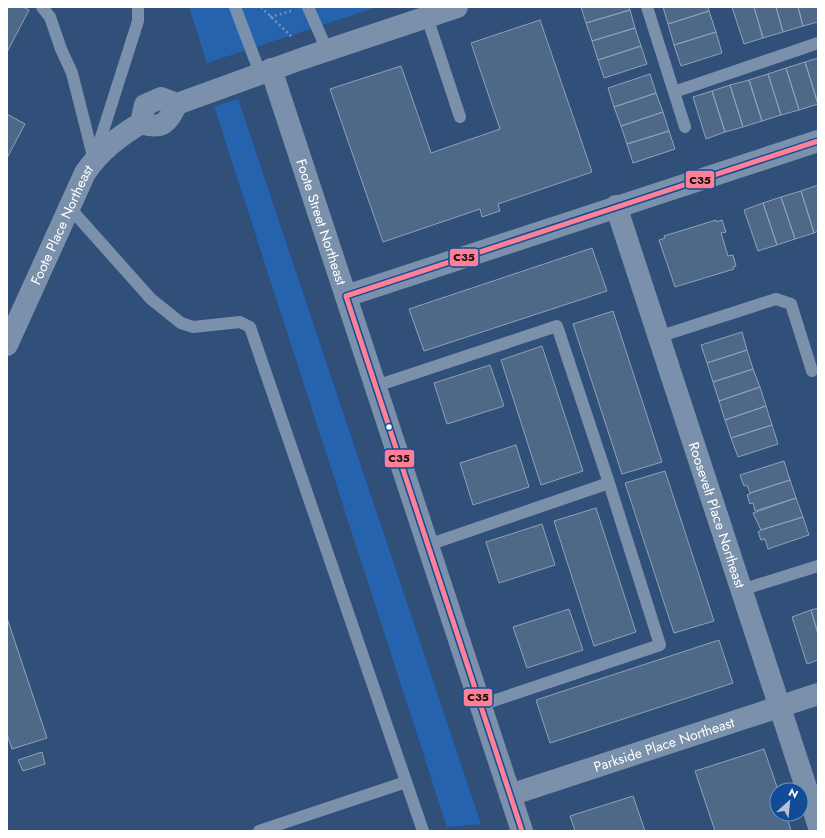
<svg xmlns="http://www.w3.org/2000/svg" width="825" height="838" font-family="Jost,sans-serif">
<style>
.green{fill:#2663ae}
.building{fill:#4e6888;stroke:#8ea1b9}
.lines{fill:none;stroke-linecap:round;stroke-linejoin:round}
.path{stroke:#7a90ab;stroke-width:2.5;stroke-dasharray:2 3;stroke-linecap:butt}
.service{stroke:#7a90ab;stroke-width:12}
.minor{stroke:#7a90ab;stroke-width:22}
.bus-1-casing{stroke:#124c97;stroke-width:8}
.bus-1{stroke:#ff8094;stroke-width:5}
.bus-dot{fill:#fff;stroke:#124c97;stroke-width:1.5}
.labels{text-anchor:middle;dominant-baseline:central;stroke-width:4;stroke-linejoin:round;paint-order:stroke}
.street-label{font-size:14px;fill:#fff;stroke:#124c97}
.line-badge{stroke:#124c97;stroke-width:1.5}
.pale-badge-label{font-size:11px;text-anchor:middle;font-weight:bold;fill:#111}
</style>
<rect width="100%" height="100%" fill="#305079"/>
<path class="green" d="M 189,7 L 377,7 L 207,63 Z
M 238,99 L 481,824 L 447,827 L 214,106 Z"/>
<path class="building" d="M 7,7 L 23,7 L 29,10 L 7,52 Z
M 581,7 L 629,7 L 630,10 L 586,23 Z
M 663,7 L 708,7 L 709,11 L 668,24 Z
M 732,7 L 754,7 L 763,38 L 744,44 Z
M 754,7 L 776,7 L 783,32 L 763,38 Z
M 776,7 L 798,7 L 803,26 L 783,32 Z
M 798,7 L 818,7 L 818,22 L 803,26 Z
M 630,10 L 635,28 L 592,41 L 586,23 Z
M 709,11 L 716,32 L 674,45 L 668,24 Z
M 540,20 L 592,172 L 498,204 L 500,211 L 482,217 L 480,209 L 383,242 L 330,89 L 401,66 L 431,153 L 500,129 L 471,43 Z
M 635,28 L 641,46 L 598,60 L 592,41 Z
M 716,32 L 722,53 L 681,66 L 674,45 Z
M 641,46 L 647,64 L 604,78 L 598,60 Z
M 818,58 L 818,104 L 805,62 Z
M 805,62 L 818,104 L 799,110 L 786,68 Z
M 786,68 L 799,110 L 781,115 L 768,74 Z
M 650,74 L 656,93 L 614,107 L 608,88 Z
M 768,74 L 781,115 L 762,121 L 749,80 Z
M 749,80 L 762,121 L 743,127 L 730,85 Z
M 730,85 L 743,127 L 725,132 L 712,91 Z
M 712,91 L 725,132 L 706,139 L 693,97 Z
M 656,93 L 663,112 L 621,126 L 614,107 Z
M 663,112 L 669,131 L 627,144 L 621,126 Z
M 7,114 L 25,124 L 7,158 Z
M 669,131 L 675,149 L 633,163 L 627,144 Z
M 818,185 L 818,231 L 814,233 L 801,191 Z
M 801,191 L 814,233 L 795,239 L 781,197 Z
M 781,197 L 795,239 L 777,245 L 763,203 Z
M 763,203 L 777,245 L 758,251 L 744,210 Z
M 716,220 L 716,222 L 722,220 L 726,232 L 721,233 L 728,256 L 733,255 L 736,266 L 733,267 L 734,269 L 675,287 L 659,240 L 665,238 L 664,236 Z
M 592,248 L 607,291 L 424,351 L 409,309 Z
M 613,311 L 662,462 L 622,474 L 573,324 Z
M 742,332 L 747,350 L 707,363 L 701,345 Z
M 542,346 L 583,471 L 541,485 L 501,360 Z
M 747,350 L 753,369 L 713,382 L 707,363 Z
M 490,365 L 504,406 L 447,424 L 434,383 Z
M 753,369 L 760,387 L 719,401 L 713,382 Z
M 760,387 L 766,406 L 725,420 L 719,401 Z
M 766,406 L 772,425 L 731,438 L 725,420 Z
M 772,425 L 778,444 L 738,457 L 731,438 Z
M 516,445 L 529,487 L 473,505 L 460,463 Z
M 784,461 L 790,480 L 750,493 L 747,485 L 744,486 L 740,475 Z
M 665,471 L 714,621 L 674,633 L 625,483 Z
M 790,480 L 796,498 L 755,511 L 753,503 L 750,504 L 747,495 L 750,494 L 750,493 Z
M 796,498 L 803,517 L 761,530 L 753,513 Z
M 596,508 L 636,632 L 594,646 L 554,521 Z
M 803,517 L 809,535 L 768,549 L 765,539 L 761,540 L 758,532 L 761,530 Z
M 542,524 L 555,565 L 499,583 L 486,542 Z
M 818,608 L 818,634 L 811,610 Z
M 569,609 L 583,650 L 527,668 L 513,627 Z
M 811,610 L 818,634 L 818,660 L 807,664 L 792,617 Z
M 7,618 L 47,738 L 12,749 L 7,734 Z
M 719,640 L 733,683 L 550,743 L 536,700 Z
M 764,749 L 778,790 L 777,814 L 786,814 L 791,831 L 715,831 L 695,771 Z
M 42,752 L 45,764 L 23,771 L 18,760 Z
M 633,796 L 645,831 L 575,831 L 570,816 Z"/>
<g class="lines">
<path class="path" d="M 261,7 L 292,37
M 270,17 L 291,11"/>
<path class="service" d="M 42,7 L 50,17 L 61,49 L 72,73 L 94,160
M 235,7 L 260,73
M 308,7 L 327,50
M 647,7 L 685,127
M 427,17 L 460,117
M 674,92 L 818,43
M 96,153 L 138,21 L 138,7
M 69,207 L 151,299 L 181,323 L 193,327 L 240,322 L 250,327 L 423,831
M 658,337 L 776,299 L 791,304 L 812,371
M 376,386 L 557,326 L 609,483
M 428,545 L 609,483 L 660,645 L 481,705
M 741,590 L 818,566
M 259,831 L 406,782"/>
<g class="minor">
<path id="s1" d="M 271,69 L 522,831"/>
<path d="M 141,123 C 163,130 167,123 177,104"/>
<path id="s2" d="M 616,206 L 818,824"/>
<path d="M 346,296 L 818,141"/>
<path id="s3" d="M 7,345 L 85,173 C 100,151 118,137 141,123 L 145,105 L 161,98 L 177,104 L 301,59 L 457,7"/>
<path id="s4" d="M 510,795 L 818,694"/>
</g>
<defs>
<path id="bus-1" d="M 346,296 L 522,831
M 346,296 L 818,141"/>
</defs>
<use href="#bus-1" class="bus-1-casing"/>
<use href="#bus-1" class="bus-1"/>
</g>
<circle class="bus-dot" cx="389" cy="427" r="3.5"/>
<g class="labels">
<g class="street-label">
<text stroke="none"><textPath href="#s1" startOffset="161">Foote Street Northeast</textPath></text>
<text stroke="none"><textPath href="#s3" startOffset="132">Foote Place Northeast</textPath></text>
<text stroke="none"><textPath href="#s2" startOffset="325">Roosevelt Place Northeast</textPath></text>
<text stroke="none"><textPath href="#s4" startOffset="162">Parkside Place Northeast</textPath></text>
</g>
</g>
<g class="line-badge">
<rect x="685" y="170" width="30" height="19" rx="4" fill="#ff8094"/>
<rect x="449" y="248" width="30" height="19" rx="4" fill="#ff8094"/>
<rect x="384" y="449" width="31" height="19" rx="4" fill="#ff8094"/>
<rect x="463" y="688" width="30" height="19" rx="4" fill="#ff8094"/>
</g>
<g class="pale-badge-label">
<text x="700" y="184">C35</text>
<text x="464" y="261">C35</text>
<text x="399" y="462">C35</text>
<text x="478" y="701">C35</text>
</g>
<rect width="825" height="838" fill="none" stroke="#ffffff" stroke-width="16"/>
<g transform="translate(789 802) rotate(27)"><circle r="19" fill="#124c97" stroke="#7194c1"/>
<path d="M0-3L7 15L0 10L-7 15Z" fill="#b7c2d0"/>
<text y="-6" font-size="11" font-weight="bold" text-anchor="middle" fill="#ffffff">N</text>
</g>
</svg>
